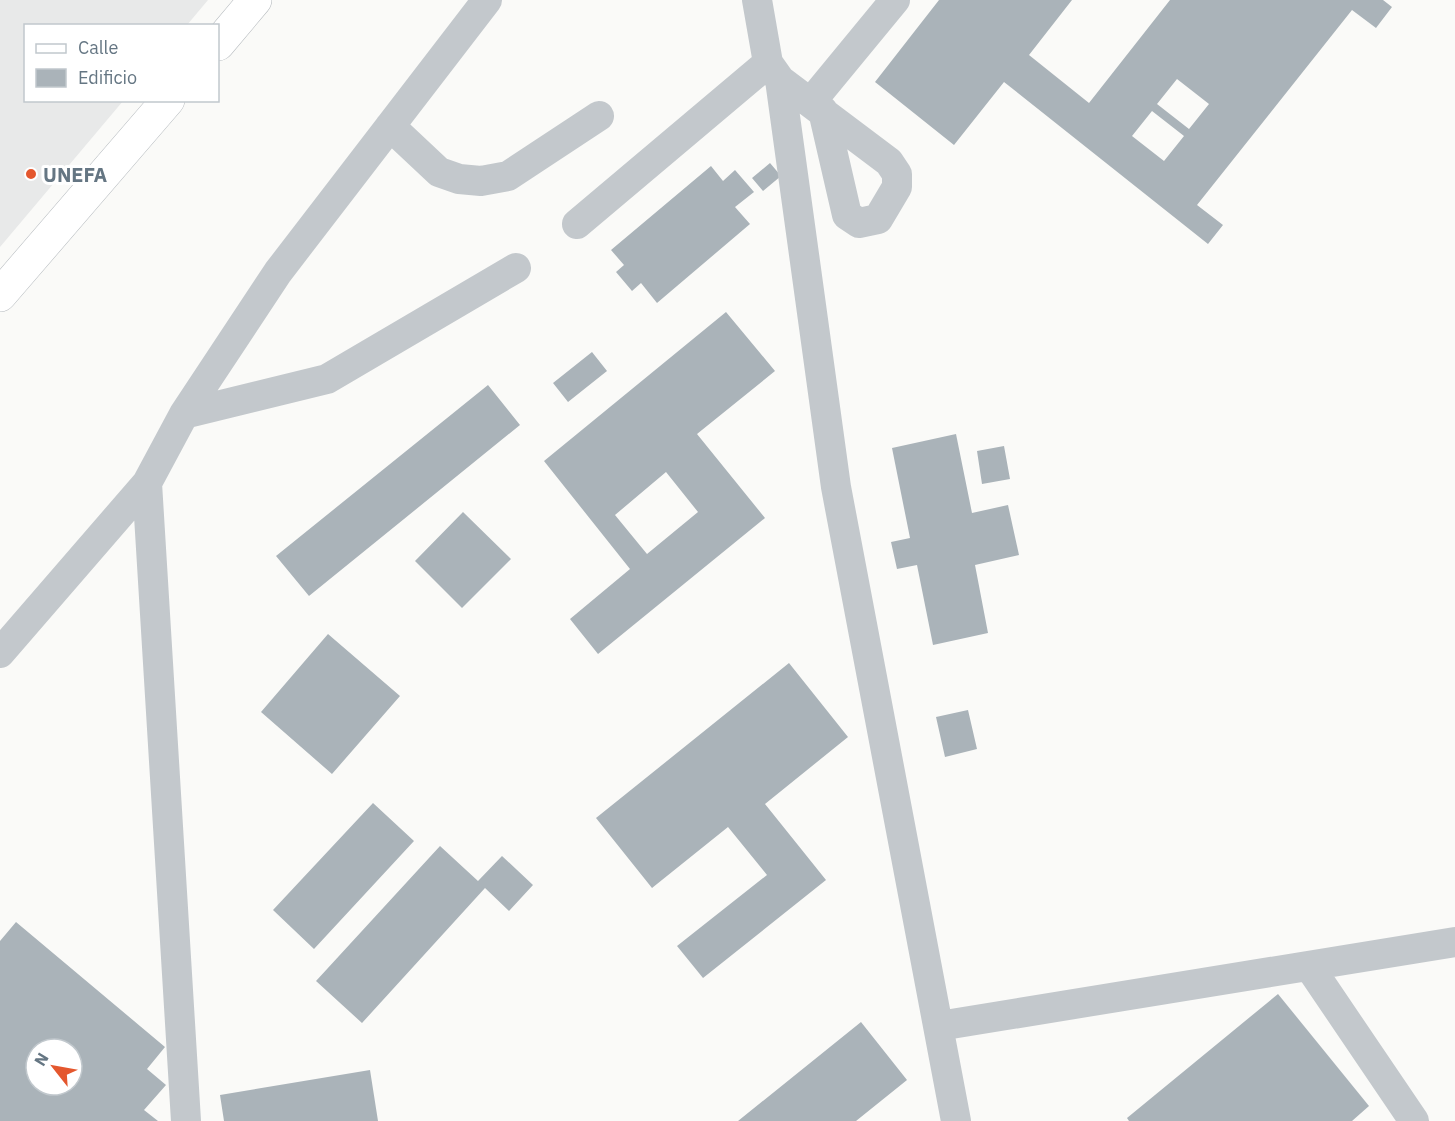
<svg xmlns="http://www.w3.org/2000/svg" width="1455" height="1121" font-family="'IBM Plex Sans',sans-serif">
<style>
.built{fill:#e8e9e9}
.building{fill:#aab3b9;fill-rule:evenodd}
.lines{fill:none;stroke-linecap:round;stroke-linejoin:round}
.major-casing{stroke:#b5babe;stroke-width:34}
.minor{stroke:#c3c8cc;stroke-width:30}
.major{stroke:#fff;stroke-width:33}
.poi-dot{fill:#e4572e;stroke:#fff;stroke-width:2}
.labels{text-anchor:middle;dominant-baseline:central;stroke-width:6;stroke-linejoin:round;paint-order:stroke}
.poi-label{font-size:20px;font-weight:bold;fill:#657683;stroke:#fff;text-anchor:start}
</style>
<rect width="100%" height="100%" fill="#fafaf8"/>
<path class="built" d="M 0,0 L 208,0 L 187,25 L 26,26 L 26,100 L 123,101 L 0,247 Z"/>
<path class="building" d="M 939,0 L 1072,0 L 1029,55 L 1089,103 L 1170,0 L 1383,0 L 1392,7 L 1376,28 L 1352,10 L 1197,205 L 1223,225 L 1208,244 L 1004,82 L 954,145 L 875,82 ZM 1177,79 L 1209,104 L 1189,129 L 1157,104 ZM 1152,111 L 1184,136 L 1164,161 L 1132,136 Z
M 770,163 L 781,176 L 763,191 L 752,178 Z
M 711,166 L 723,181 L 735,170 L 754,192 L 735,207 L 750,224 L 657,303 L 641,283 L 632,291 L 616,272 L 624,265 L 611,250 Z
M 726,312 L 775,371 L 697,434 L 765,518 L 598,654 L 570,619 L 630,569 L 544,461 ZM 666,472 L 698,512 L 647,554 L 615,515 Z
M 592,352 L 607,371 L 568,402 L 553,383 Z
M 488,385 L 520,425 L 309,596 L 276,556 Z
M 956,434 L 972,513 L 1008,505 L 1019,555 L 975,565 L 988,633 L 933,645 L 917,565 L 897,569 L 891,542 L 910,538 L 892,448 Z
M 1004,446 L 1010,479 L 982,484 L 977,451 Z
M 463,512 L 511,559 L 462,608 L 415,561 Z
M 328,634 L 400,696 L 332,774 L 261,712 Z
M 789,663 L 848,737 L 765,804 L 826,880 L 703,978 L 677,946 L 767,875 L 728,827 L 652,888 L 596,818 Z
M 968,710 L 977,749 L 945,757 L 936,717 Z
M 373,803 L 414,841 L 314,949 L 273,910 Z
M 440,846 L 478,881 L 502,856 L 533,885 L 509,911 L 485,888 L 362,1023 L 316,981 Z
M 16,922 L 165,1047 L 147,1069 L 166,1085 L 144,1110 L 158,1121 L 0,1121 L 0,941 ZM 36,1049 L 72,1049 L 72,1085 L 36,1085 Z
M 1278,994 L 1369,1106 L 1352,1121 L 1129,1121 L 1127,1118 Z
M 861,1022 L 907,1080 L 856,1121 L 738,1121 Z
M 370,1070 L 378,1121 L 224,1121 L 220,1095 Z"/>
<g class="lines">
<defs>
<path id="major" d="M 218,44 L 255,0
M 0,295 L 168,100"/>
</defs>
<use href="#major" class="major-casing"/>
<path class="minor" d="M 757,0 L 768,63 L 780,80 L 836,487 L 956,1121
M 780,80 L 889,162 L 897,174 L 897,187 L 878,219 L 859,223 L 847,215 L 823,111
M 811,102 L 895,0
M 390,126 L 439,172 L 459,179 L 481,181 L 508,176 L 599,116
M 577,224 L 768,63
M 184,414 L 327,379 L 516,268
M 147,483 L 186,1121
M 0,653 L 147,483 L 184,414 L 278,272 L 487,0
M 1309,966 L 1414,1121
M 939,1026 L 1455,942"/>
<use href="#major" class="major"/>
</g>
<circle class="poi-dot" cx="31" cy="174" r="6"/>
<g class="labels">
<g class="poi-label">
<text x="43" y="174">UNEFA</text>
</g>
</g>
<rect x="24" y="24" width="195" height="78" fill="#ffffff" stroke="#c1c8cd" stroke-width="1.5"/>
<rect x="36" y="44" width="30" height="9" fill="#ffffff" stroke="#c1c8cd" stroke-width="1.5"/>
<text x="78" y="54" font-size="18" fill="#657683">Calle</text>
<rect x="36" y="69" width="30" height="18" fill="#aab3b9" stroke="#c1c8cd" stroke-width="1.5"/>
<text x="78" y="84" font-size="18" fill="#657683">Edificio</text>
<g transform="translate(54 1067) rotate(301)"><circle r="28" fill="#ffffff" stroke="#c1c8cd" stroke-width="1.5"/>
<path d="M0-4.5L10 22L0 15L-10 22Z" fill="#e4572e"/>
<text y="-9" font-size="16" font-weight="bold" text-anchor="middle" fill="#657683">N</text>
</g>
</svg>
